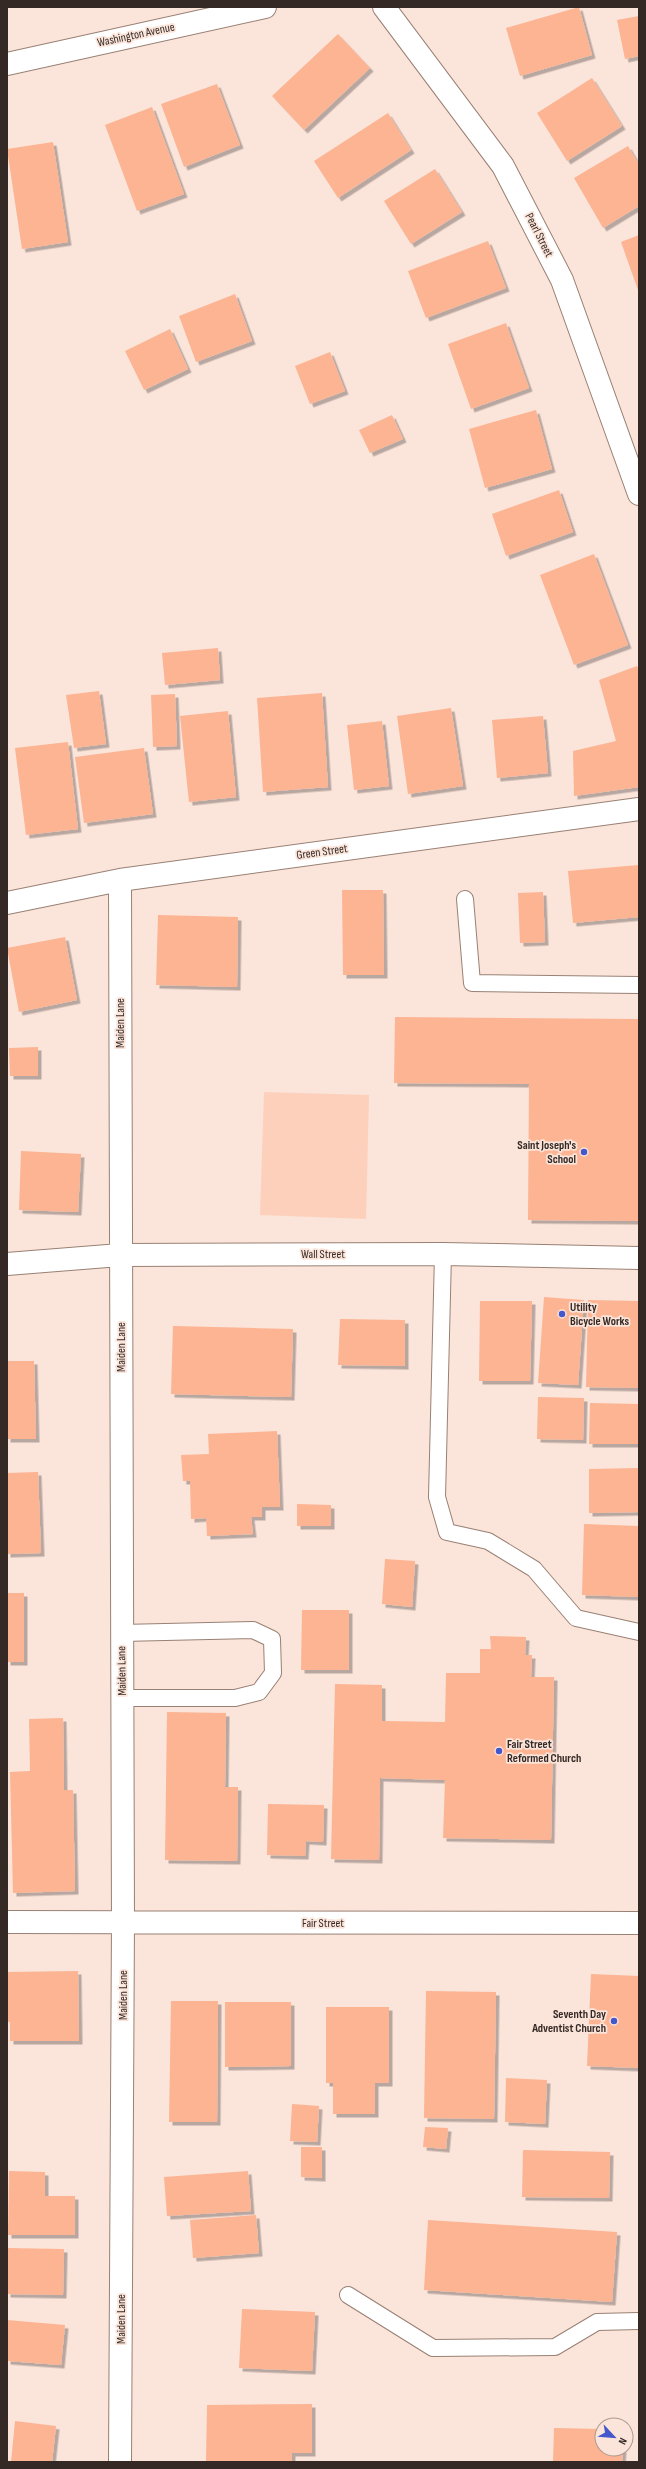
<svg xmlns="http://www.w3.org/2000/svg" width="646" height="2469" font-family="'Sofia Sans Condensed',sans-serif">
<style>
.green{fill:#fdd0bc}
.building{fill:#fcb493;filter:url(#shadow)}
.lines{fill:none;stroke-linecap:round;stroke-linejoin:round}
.lane-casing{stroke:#998074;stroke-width:18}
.street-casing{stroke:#998074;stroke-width:24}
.secondary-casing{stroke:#998074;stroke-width:24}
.lane{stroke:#fff;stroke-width:16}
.street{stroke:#fff;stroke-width:22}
.secondary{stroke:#fff;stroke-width:22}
.poi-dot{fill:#4458cc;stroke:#fbe4da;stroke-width:1.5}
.labels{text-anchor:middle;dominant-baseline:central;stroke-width:3.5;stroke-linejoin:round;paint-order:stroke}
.street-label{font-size:12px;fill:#342924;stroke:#fbe4da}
.poi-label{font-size:12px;font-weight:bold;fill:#342924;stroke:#fbe4da;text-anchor:end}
</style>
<defs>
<filter id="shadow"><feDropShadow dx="3.5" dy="3.5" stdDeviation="0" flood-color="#0004"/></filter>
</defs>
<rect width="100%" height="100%" fill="#fbe4da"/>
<path class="green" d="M 264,1092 L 369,1095 L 366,1219 L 260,1215 Z"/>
<path class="building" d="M 579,7 L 592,55 L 520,76 L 506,28 Z
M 639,16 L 639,56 L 625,59 L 617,20 Z
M 338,34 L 370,68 L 304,130 L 272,96 Z
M 592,78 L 622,126 L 567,161 L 537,113 Z
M 217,84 L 240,145 L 184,167 L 161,104 Z
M 152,107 L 184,194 L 137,211 L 105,125 Z
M 388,113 L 411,150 L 338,198 L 314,161 Z
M 53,142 L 68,242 L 22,249 L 7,149 Z
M 628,146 L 639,165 L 639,206 L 603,228 L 574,178 Z
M 435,169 L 462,212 L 411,244 L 384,201 Z
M 639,235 L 639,293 L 621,242 Z
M 488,241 L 506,288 L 426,318 L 408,271 Z
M 235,294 L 252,341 L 196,362 L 179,316 Z
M 506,323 L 529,388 L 471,409 L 448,344 Z
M 170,329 L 188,369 L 144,390 L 125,351 Z
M 330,352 L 345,391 L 310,404 L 295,366 Z
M 536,410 L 552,469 L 485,488 L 469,429 Z
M 392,415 L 403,439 L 370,453 L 359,430 Z
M 559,490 L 573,532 L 506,556 L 492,514 Z
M 594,554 L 628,645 L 574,665 L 540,575 Z
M 218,648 L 220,680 L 165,685 L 162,653 Z
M 637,666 L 639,671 L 639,787 L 574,796 L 573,751 L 616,741 L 599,680 Z
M 99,691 L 106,744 L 74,748 L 66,695 Z
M 322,693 L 328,787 L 263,792 L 257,698 Z
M 175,694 L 177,746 L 153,747 L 151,695 Z
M 451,708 L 463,786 L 408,794 L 397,716 Z
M 228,711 L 236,797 L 189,802 L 180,716 Z
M 543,716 L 548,773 L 497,778 L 492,720 Z
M 382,721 L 389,786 L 354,790 L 347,725 Z
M 68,742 L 78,829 L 26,835 L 15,748 Z
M 144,748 L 153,814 L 84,823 L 75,757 Z
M 639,865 L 639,917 L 573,923 L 568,871 Z
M 342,890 L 383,890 L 384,975 L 343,975 Z
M 543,892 L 545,942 L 520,943 L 518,893 Z
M 158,915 L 238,917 L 237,987 L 156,985 Z
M 65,937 L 77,1000 L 19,1012 L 7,948 Z
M 395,1017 L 639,1019 L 639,1221 L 528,1220 L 529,1084 L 394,1083 Z
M 38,1047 L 38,1076 L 10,1076 L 9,1048 Z
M 21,1151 L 81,1154 L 78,1212 L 19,1210 Z
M 544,1297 L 584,1300 L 578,1385 L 538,1383 Z
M 588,1300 L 639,1301 L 639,1388 L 586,1387 Z
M 480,1301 L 532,1301 L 530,1381 L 479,1381 Z
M 340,1319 L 405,1320 L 405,1366 L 338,1365 Z
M 173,1326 L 293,1329 L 291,1397 L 171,1394 Z
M 7,1361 L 34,1361 L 36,1439 L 7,1439 Z
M 538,1397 L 584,1398 L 583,1440 L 537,1439 Z
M 590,1403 L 639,1404 L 639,1444 L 589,1444 Z
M 277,1431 L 280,1507 L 262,1507 L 262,1517 L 251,1517 L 253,1534 L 207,1536 L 206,1518 L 191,1519 L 190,1481 L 183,1481 L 181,1455 L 209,1454 L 208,1434 Z
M 639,1468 L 639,1512 L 589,1513 L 589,1469 Z
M 38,1472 L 41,1553 L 7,1554 L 7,1473 Z
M 297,1504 L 331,1505 L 331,1526 L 297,1526 Z
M 584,1524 L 639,1526 L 639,1597 L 582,1595 Z
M 385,1559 L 415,1561 L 412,1607 L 382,1604 Z
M 7,1593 L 24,1593 L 24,1662 L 7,1662 Z
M 302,1610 L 349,1610 L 349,1670 L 301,1670 Z
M 490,1636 L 526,1637 L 525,1655 L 532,1655 L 531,1677 L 554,1677 L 551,1840 L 443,1838 L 445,1780 L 380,1778 L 379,1860 L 331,1859 L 335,1684 L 382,1685 L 382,1721 L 445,1722 L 446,1673 L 480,1673 L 480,1649 L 491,1649 Z
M 167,1712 L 226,1713 L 225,1787 L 238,1787 L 237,1861 L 165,1860 Z
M 63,1718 L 64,1790 L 73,1790 L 75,1891 L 13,1893 L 10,1772 L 30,1771 L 29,1719 Z
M 268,1804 L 324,1805 L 323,1842 L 306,1841 L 305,1856 L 267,1855 Z
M 78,1971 L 79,2041 L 10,2041 L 10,2022 L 7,2022 L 7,1972 Z
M 591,1974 L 639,1976 L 639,2068 L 587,2066 Z
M 426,1991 L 496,1992 L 494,2119 L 424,2118 Z
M 171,2001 L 218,2001 L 217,2122 L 169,2122 Z
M 225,2002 L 291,2002 L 291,2066 L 225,2067 Z
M 326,2007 L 389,2007 L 389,2083 L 375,2083 L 375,2114 L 333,2114 L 333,2083 L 326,2083 Z
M 506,2078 L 547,2080 L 545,2124 L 505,2122 Z
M 292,2104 L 319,2106 L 317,2142 L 290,2141 Z
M 425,2127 L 448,2128 L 446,2149 L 423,2147 Z
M 301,2147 L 322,2147 L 322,2178 L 301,2177 Z
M 523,2150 L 610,2152 L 609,2198 L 522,2197 Z
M 9,2171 L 45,2172 L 45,2196 L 75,2196 L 75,2235 L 8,2235 Z
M 248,2171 L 251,2211 L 167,2216 L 164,2177 Z
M 256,2215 L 259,2253 L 193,2258 L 190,2220 Z
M 428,2220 L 617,2232 L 612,2302 L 424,2290 Z
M 7,2248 L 64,2249 L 63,2295 L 7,2294 Z
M 242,2309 L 315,2312 L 312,2371 L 239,2368 Z
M 7,2320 L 65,2325 L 61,2365 L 7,2361 Z
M 312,2404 L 312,2453 L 292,2453 L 292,2462 L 206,2462 L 207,2405 Z
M 15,2421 L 56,2426 L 52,2462 L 11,2462 Z
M 554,2428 L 602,2429 L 602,2449 L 623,2449 L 622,2462 L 553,2462 Z"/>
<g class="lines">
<defs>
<path id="lane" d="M 465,899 L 472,983 L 639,985
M 443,1254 L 437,1497 L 447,1532 L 488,1541 L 534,1569 L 576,1618 L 639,1632
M 121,1633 L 253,1630 L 272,1639 L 273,1673 L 259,1692 L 235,1698 L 123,1698
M 348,2295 L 433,2348 L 555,2347 L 597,2322 L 639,2321"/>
<path id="street" d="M 120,880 L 123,1922 L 120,2462
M 7,903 L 120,880 L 639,809
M 7,1264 L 120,1255 L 443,1254 L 639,1258
M 7,1922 L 639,1923"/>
<path id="secondary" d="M 384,7 L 503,166 L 562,280 L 639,494
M 7,64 L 265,7"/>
</defs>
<use href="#lane" class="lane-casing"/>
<use href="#street" class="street-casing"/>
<use href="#secondary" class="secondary-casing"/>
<use href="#lane" class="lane"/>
<use href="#street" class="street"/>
<use href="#secondary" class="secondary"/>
</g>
<g class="poi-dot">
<circle cx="584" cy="1152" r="4"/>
<circle cx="562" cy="1314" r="4"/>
<circle cx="499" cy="1751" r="4"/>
<circle cx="614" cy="2021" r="4"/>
</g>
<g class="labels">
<g class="street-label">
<text transform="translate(136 35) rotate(-12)">Washington Avenue</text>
<text transform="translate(539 235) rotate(63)">Pearl Street</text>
<text transform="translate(322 852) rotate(-8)">Green Street</text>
<text transform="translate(120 1023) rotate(-90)">Maiden Lane</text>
<text x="323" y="1254">Wall Street</text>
<text transform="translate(121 1347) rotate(-90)">Maiden Lane</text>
<text transform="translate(122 1671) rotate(-91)">Maiden Lane</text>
<text x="323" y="1923">Fair Street</text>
<text transform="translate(123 1995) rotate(-90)">Maiden Lane</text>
<text transform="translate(121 2319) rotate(-90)">Maiden Lane</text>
</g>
<g class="poi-label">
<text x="576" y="1145">Saint Joseph's<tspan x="576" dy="14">School</tspan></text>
<text x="570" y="1307" text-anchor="start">Utility<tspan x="570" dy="14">Bicycle Works</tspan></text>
<text x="507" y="1744" text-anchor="start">Fair Street<tspan x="507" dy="14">Reformed Church</tspan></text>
<text x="606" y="2014">Seventh Day<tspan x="606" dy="14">Adventist Church</tspan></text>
</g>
</g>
<rect width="646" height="2469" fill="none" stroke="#342924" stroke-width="16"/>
<g transform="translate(614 2437) rotate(116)"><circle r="19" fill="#fbe4da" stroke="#ab9991"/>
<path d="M0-3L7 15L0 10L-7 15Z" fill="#4458cc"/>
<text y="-6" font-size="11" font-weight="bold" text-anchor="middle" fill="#342924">N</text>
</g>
</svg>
